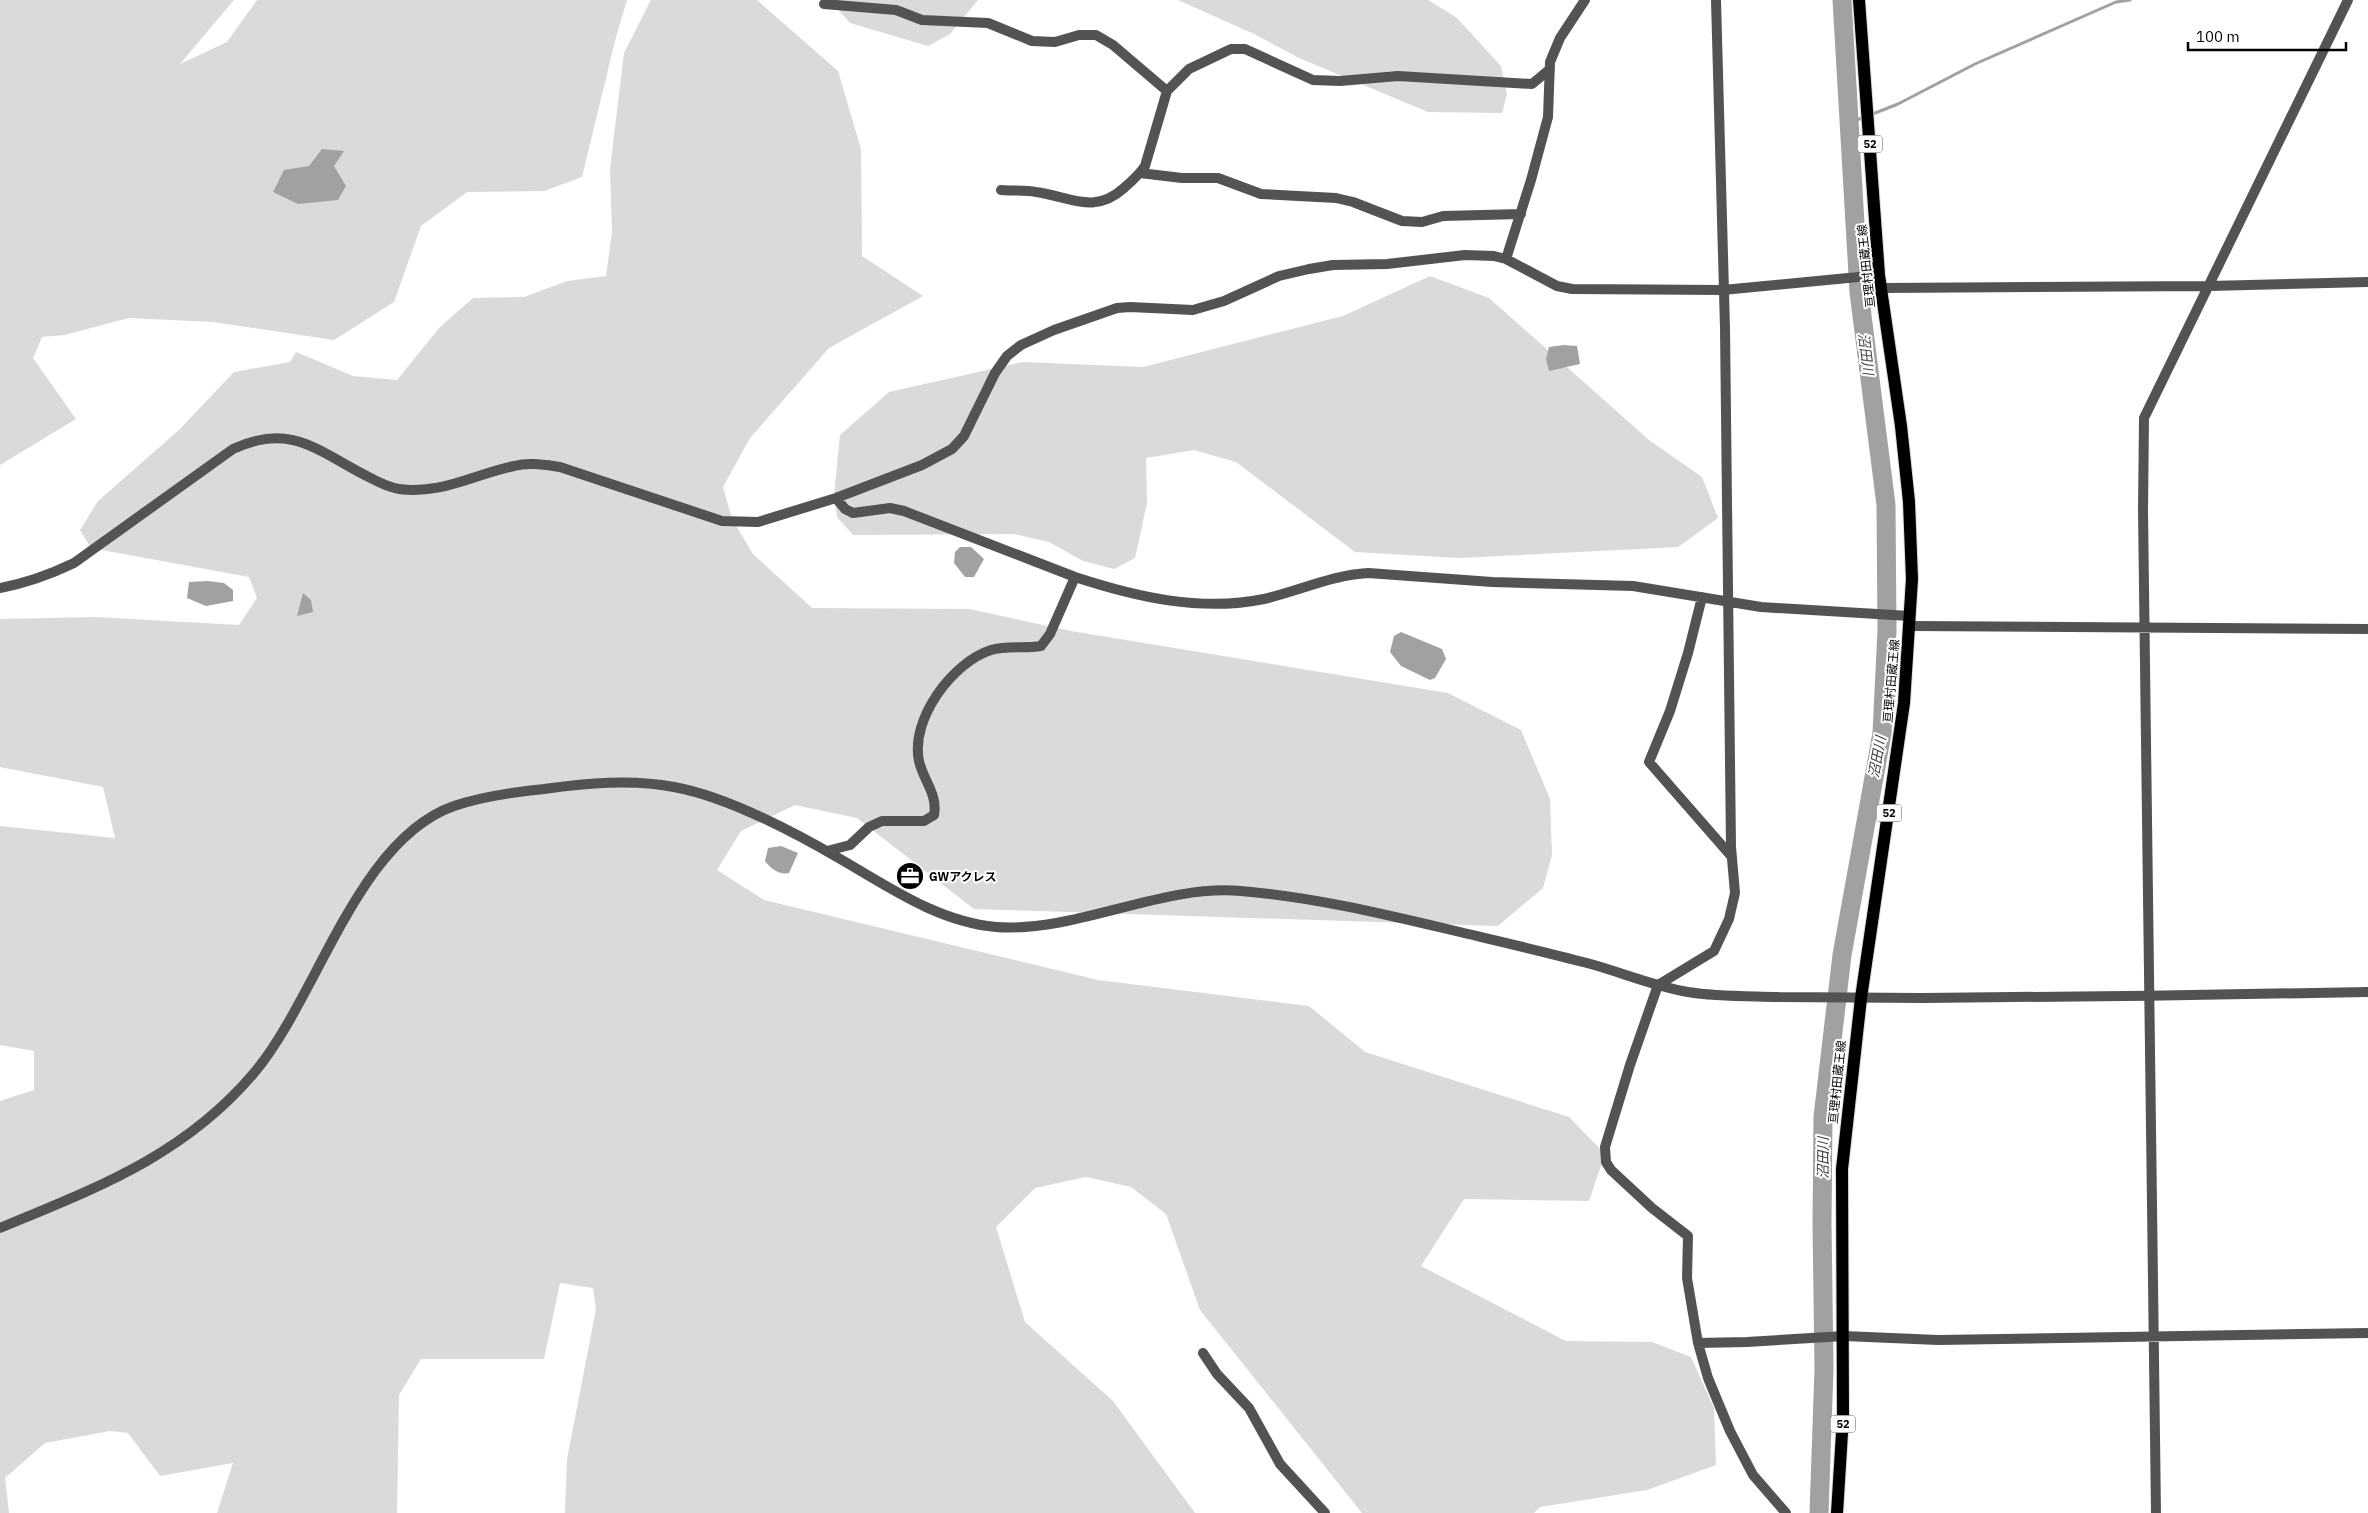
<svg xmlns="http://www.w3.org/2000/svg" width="2368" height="1513" font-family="'IBM Plex Sans','Noto Sans JP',sans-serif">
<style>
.green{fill:#dadada}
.water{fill:#a1a1a1}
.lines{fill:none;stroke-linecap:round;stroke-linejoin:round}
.stream{stroke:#a1a1a1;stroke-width:3}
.river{stroke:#a1a1a1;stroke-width:19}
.primary-casing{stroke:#dbdbdb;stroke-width:14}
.minor{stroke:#535353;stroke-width:10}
.tertiary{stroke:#535353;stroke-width:10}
.primary{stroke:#000;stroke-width:12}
.labels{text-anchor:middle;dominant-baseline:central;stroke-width:4;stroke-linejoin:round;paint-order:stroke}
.shield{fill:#fff;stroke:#4c4c4c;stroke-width:1}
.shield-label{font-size:11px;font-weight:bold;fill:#000}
.street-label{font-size:12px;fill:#000;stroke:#fff}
.poi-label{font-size:12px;font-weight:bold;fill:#000;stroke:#fff;text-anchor:start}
.water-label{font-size:14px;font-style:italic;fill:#424242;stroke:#fff}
</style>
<rect width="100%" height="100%" fill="#fff"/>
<path class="green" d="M 0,0 L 234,0 L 180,64 L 227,42 L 257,0 L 627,0 L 616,37 L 582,177 L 544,191 L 467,192 L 421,226 L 394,302 L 334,340 L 213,322 L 129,318 L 64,335 L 42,337 L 33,358 L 76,419 L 0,465 Z
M 651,0 L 757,0 L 838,71 L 861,149 L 862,256 L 923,296 L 829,348 L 750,438 L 723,487 L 732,519 L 753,554 L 812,608 L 969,609 L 1071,631 L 1448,693 L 1521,730 L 1550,799 L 1552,855 L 1543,888 L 1498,926 L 974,909 L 857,818 L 795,805 L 741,831 L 717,870 L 764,900 L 1098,980 L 1309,1006 L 1365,1052 L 1569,1117 L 1605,1154 L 1589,1201 L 1464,1199 L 1421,1266 L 1566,1341 L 1652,1342 L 1691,1357 L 1714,1408 L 1716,1465 L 1647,1490 L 1540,1507 L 1534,1513 L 1362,1513 L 1200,1310 L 1166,1214 L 1131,1187 L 1086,1177 L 1035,1188 L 996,1227 L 1025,1322 L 1113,1401 L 1195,1513 L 565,1513 L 567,1459 L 596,1309 L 593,1288 L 560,1283 L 544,1359 L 421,1359 L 399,1395 L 397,1513 L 217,1513 L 233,1463 L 160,1476 L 128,1433 L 110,1431 L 45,1443 L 5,1478 L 9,1513 L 0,1513 L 0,1101 L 34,1090 L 34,1051 L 0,1045 L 0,826 L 115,838 L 103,787 L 0,767 L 0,619 L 96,617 L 239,625 L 257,598 L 249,577 L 91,548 L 80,530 L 98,501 L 179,430 L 234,372 L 290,362 L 296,352 L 353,376 L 397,380 L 440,327 L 473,298 L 524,297 L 567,281 L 606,276 L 612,232 L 610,169 L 624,53 Z
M 830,0 L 978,0 L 950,34 L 928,46 L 850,23 Z
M 1178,0 L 1428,0 L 1457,18 L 1501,66 L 1507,94 L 1502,113 L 1428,112 L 1299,58 L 1254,34 Z
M 1430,276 L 1489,298 L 1649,440 L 1702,477 L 1718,518 L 1678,547 L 1459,558 L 1355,552 L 1236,462 L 1194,450 L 1146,458 L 1147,503 L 1135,558 L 1114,569 L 1083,561 L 1049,542 L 1014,534 L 853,535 L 837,517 L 834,495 L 840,435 L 889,392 L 1023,362 L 1143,367 L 1343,316 Z"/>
<path class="water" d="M 322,149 L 344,151 L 334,166 L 346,186 L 338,200 L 298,204 L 273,192 L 284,170 L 309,166 Z
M 1564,345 L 1577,346 L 1580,364 L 1549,371 L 1546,359 L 1549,347 Z
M 960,547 L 971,547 L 984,559 L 974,577 L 965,577 L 954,563 L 955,552 Z
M 208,581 L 224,583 L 233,590 L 233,601 L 206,606 L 187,598 L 189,582 Z
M 303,593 L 311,600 L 313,612 L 297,616 Z
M 1401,632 L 1442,649 L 1446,659 L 1435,678 L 1430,680 L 1401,666 L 1390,652 L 1394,636 Z
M 781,846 L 798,853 L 789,873 C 779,875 771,869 765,861 L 768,848 Z"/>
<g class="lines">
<path class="stream" d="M 1870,115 L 1898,104 L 1975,64 L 2116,2 L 2130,0
M 1850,123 L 1864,117"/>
<path class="river" d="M 1819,1513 L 1824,1369 L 1822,1223 L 1823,1117 L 1842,955 L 1882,733 L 1887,630 L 1886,505 L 1859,292 L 1842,0"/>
<defs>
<path id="primary" d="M 1837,1513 L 1843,1417 L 1842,1169 L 1861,998 L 1904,703 L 1912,579 L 1909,502 L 1901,426 L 1879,275 L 1859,0"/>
</defs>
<use href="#primary" class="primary-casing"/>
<path class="minor" d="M 1716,0 L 1725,328 L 1731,847 L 1735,893 L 1729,919 L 1714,951 L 1658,985 L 1630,1065 L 1605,1147 L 1606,1162 L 1611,1170 L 1652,1208 L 1688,1236 L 1687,1278 L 1698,1343 L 1708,1378 L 1730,1431 L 1753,1475 L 1786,1513
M 824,4 L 896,10 L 922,20 L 988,23 L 1032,41 L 1055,42 L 1079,35 L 1096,35 L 1113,45 L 1167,91
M 1140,173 L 1182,178 L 1218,178 L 1261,194 L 1336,198 L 1353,202 L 1402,221 L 1422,222 L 1443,216 L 1521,214
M 1001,190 C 1013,191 1025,190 1036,192 C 1071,197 1094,215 1124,188 C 1132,181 1139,175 1145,166 L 1167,91 L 1189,69 L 1231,49 L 1245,49 L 1313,80 L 1340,81 L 1398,76 L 1532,84 L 1550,69
M 1506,259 L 1531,180 L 1548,117 L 1550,62 L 1560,38 L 1585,0
M 1881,288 L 2210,286 L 2368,282
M 836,498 L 845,509 L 853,513 L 890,508 L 904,511 L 1075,577 C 1136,597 1201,612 1264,599 C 1299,591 1332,575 1368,573 L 1492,582 L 1633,586 L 1761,607 L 1910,616
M 0,588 C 27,583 49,575 74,563 L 233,449 C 288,424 313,447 361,473 C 373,479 385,487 399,489 C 441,495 475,474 514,466 C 529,462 545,465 560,467 L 722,521 L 758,522 L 836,498 L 922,465 L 952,449 L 964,436 L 995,373 L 1007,356 L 1021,345 L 1054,330 L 1117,308 L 1130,307 L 1193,310 L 1224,301 L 1279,276 L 1309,269 L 1333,265 L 1387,264 L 1465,255 L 1494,256 L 1506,259 L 1557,286 L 1572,289 L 1723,290 L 1879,275
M 1702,597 L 1688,653 L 1670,711 L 1649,762 L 1732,857
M 1910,626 L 2368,629
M 827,851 L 850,845 L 869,827 L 882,821 L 924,821 L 934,815 C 938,794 923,780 919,761 C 910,719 953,662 991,650 C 1006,645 1025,649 1041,646 L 1050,634 L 1075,577
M 1698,1343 L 1747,1342 L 1844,1336 L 1938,1340 L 2368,1333
M 1203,1353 L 1217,1374 L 1249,1408 L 1280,1464 L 1325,1513
M 2156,1513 L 2143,510 L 2144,418 L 2348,0"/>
<path class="tertiary" d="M 0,1228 C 96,1188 184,1156 254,1073 C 318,997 357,840 454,806 C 483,796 514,792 544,789 C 587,783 631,779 674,787 C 729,797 794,832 842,860 C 890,888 939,922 996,927 C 1076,933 1161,884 1241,891 C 1315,897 1388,915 1460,932 C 1502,942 1545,952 1587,963 C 1621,972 1653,986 1688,992 C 1718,997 1749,996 1779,997 C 1827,997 1875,998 1923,998 C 2071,997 2220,995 2368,992"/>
<use href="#primary" class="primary"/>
</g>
<defs>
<symbol id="office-disc" viewBox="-11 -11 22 22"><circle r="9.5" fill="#000" stroke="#fff"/><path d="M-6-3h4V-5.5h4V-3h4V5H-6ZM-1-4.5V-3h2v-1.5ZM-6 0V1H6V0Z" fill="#fff"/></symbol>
</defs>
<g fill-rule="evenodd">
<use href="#office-disc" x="894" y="860" width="32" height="32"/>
</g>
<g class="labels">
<g class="shield">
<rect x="1857.5" y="135.5" width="25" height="17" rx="4"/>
<rect x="1876.5" y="804.5" width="25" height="17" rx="4"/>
<rect x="1830.5" y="1415.5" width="25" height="17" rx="4"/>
</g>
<g class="shield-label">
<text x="1870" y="144">52</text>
<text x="1889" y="813">52</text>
<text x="1843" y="1424">52</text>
</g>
<g class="street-label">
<text transform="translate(1866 266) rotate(-96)">亘理村田蔵王線</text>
<text transform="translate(1891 681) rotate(-85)">亘理村田蔵王線</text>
<text transform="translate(1837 1082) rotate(-84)">亘理村田蔵王線</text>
</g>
<g class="poi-label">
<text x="929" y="876">GWアクレス</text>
</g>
<g class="water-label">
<text transform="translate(1866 354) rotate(83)">沼田川</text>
<text transform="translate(1877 757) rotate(-80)">沼田川</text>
<text transform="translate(1823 1158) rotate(-90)">沼田川</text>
</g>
</g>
<path d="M2188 42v8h158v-8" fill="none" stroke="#000000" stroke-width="2.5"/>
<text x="2196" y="42" font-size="15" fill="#000000" stroke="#ffffff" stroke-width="4" paint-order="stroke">100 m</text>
</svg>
